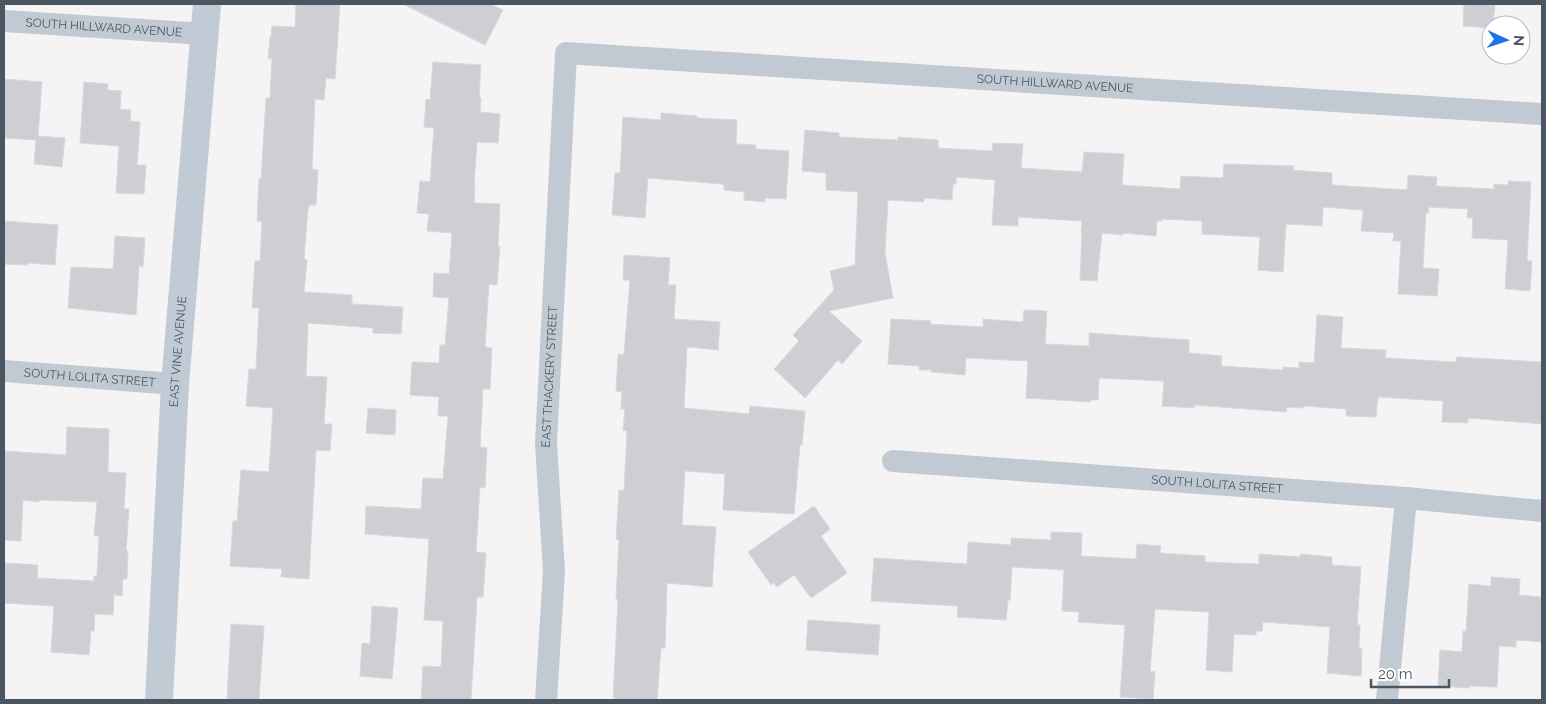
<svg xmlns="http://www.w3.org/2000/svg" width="1546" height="704" font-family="Raleway,sans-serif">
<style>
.building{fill:#cdcfd5;stroke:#d7d9de}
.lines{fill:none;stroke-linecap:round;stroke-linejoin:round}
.street{stroke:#c1cad2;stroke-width:22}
.secondary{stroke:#c1cbd6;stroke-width:28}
.labels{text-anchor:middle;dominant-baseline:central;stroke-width:4.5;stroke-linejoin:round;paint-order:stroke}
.street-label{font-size:12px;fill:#4a5661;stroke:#fff}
</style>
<rect width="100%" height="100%" fill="#f5f3f3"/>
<path class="building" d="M 296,4 L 340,4 L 335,79 L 326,78 L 324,100 L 315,99 L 312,169 L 318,170 L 316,205 L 309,205 L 309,208 L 308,208 L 304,259 L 307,260 L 304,292 L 352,295 L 352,304 L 403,307 L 401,334 L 373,333 L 373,328 L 308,323 L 306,376 L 327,377 L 324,424 L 332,424 L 330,451 L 316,450 L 309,579 L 281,577 L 282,569 L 230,566 L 233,521 L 237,521 L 241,470 L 269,472 L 273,408 L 246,406 L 249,369 L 256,369 L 259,308 L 252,308 L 255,261 L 260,261 L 262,222 L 257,221 L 259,178 L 261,179 L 266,98 L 270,98 L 272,59 L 268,58 L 270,37 L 271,37 L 272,26 L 295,27 Z
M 403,4 L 490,4 L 503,10 L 485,45 Z
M 1464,4 L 1495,4 L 1493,25 L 1491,25 L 1491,28 L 1463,26 Z
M 433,62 L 481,65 L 479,97 L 481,98 L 480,112 L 500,114 L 498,143 L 477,142 L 474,186 L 475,186 L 474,203 L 500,204 L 498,247 L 500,247 L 497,285 L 489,284 L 485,347 L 492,348 L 490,389 L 483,389 L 480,447 L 487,448 L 485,488 L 480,487 L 476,552 L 486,553 L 483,597 L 477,597 L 471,700 L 421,700 L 423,666 L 441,667 L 443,621 L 424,620 L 429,539 L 365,534 L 366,506 L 421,509 L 423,478 L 443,479 L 448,416 L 438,416 L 439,397 L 410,395 L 412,362 L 439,363 L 440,345 L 445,345 L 449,298 L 433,297 L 434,273 L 449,274 L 452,233 L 427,231 L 429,214 L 417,213 L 420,181 L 430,182 L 434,128 L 424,127 L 426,99 L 430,100 Z
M 4,79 L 42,82 L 38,136 L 65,138 L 62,167 L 34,164 L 36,140 L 4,138 Z
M 84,82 L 108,84 L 107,90 L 121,91 L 120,109 L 131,110 L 130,121 L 140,122 L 137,165 L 146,165 L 144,194 L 116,193 L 119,146 L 80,143 Z
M 661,113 L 697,116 L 697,118 L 737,120 L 736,144 L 756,145 L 756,149 L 789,151 L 786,199 L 765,198 L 765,202 L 744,200 L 744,192 L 724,190 L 724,185 L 722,184 L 648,178 L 645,218 L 612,215 L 615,173 L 620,173 L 623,117 L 661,120 Z
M 805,130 L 839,133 L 839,137 L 898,140 L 898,137 L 938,140 L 938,148 L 992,151 L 993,143 L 1023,144 L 1021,168 L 1082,172 L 1084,152 L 1124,154 L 1122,185 L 1180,189 L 1181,176 L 1223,178 L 1224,164 L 1294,166 L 1293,170 L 1332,173 L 1332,185 L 1407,190 L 1408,175 L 1437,177 L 1436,186 L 1494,189 L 1494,184 L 1508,185 L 1508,181 L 1531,182 L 1527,261 L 1532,261 L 1530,291 L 1505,289 L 1508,240 L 1472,238 L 1473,218 L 1467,218 L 1468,209 L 1429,207 L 1428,213 L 1426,213 L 1423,268 L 1439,269 L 1437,296 L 1398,294 L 1401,241 L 1393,241 L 1394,233 L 1361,231 L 1363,210 L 1323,207 L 1322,226 L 1286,224 L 1283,272 L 1258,270 L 1260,237 L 1202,234 L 1202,221 L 1162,219 L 1162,221 L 1157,221 L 1156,236 L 1123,233 L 1123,235 L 1102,233 L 1097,281 L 1080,280 L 1082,232 L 1081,232 L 1082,221 L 1018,217 L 1018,226 L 992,225 L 995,180 L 956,177 L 956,184 L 953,184 L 952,200 L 924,198 L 924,202 L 888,200 L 885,253 L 893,298 L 829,311 L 862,341 L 842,364 L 838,360 L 805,398 L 774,369 L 799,341 L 793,335 L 834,290 L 830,271 L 855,265 L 858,192 L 826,190 L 826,173 L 802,171 Z
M 4,221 L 58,225 L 55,265 L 28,263 L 28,265 L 4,264 Z
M 115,236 L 145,238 L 143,267 L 139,266 L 136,315 L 68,308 L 71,267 L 113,269 Z
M 624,255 L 670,258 L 668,285 L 676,285 L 674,319 L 720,322 L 718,350 L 687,347 L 684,408 L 749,414 L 750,406 L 805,411 L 802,445 L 800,445 L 794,514 L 723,510 L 725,474 L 685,471 L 682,525 L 716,527 L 712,587 L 667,583 L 665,648 L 661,648 L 657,700 L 615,700 L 615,698 L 613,698 L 618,599 L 616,599 L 619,540 L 616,539 L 619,490 L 624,491 L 627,431 L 623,430 L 625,409 L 621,409 L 622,392 L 616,391 L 618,354 L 624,355 L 630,280 L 623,280 Z
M 1024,310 L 1047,311 L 1045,344 L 1089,346 L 1089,333 L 1189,340 L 1189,353 L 1222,356 L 1221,366 L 1283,370 L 1283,367 L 1299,368 L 1299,362 L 1314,363 L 1317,315 L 1343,317 L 1341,348 L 1386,350 L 1385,358 L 1456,362 L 1457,357 L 1542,362 L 1542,424 L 1468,418 L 1468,423 L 1442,422 L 1443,401 L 1378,397 L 1376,417 L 1346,416 L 1346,409 L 1304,406 L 1303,408 L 1287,407 L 1286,412 L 1194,405 L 1194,408 L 1162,406 L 1164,381 L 1099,378 L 1098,400 L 1090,400 L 1090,402 L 1026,398 L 1028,361 L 966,358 L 965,375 L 931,372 L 932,370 L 919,370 L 919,366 L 888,364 L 891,319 L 931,321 L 930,324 L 983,327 L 983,319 L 1023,322 Z
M 368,408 L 396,410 L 395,435 L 366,433 Z
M 67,427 L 109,429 L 108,472 L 126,473 L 124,509 L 129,509 L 126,551 L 128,551 L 127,579 L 123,579 L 122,596 L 114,595 L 113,615 L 95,614 L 94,631 L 91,631 L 89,655 L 51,652 L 54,606 L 4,603 L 4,563 L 38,565 L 37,578 L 94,581 L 94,576 L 97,576 L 99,536 L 94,536 L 97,502 L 39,500 L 39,502 L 23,500 L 21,541 L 4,540 L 4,451 L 66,455 Z
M 814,506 L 830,529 L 821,536 L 847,573 L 811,598 L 794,575 L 777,587 L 774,583 L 771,585 L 748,552 Z
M 1051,532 L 1082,533 L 1081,556 L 1136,559 L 1137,544 L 1161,546 L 1160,553 L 1205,556 L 1205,562 L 1259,564 L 1259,554 L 1300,557 L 1300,554 L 1332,557 L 1332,565 L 1361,567 L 1357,625 L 1360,625 L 1359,648 L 1362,649 L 1361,676 L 1327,673 L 1330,627 L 1263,622 L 1262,631 L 1256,631 L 1256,635 L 1234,634 L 1232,672 L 1206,670 L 1209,612 L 1155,609 L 1150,671 L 1155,672 L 1153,699 L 1120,697 L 1125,625 L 1078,622 L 1079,612 L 1062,611 L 1064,570 L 1012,567 L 1010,600 L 1008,600 L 1006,620 L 957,617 L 958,606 L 871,601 L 874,558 L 967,564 L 968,542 L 1011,545 L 1011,538 L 1051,540 Z
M 1491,577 L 1520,579 L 1519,595 L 1542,597 L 1542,642 L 1516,640 L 1516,647 L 1499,646 L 1497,687 L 1469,686 L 1469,688 L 1438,686 L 1440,650 L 1462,652 L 1463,631 L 1466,631 L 1469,584 L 1491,586 Z
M 372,606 L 398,608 L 392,679 L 360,676 L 362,643 L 370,644 Z
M 808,620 L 880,625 L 878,655 L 806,650 Z
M 231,624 L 264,626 L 259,700 L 227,700 Z"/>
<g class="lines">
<g class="street">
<path id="s1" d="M 4,21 L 205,34"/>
<path id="s2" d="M 4,371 L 175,384"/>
<path id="s3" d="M 893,461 L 1406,498 L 1542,511"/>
<path id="s4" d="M 546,700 L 554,571 L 546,444 L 566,53 L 1542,114"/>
<path d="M 1387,700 L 1406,498"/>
</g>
<path class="secondary" id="s5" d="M 159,700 L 175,384 L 207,4"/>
</g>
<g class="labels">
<g class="street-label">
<text stroke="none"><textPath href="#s1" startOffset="100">SOUTH HILLWARD AVENUE</textPath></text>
<text stroke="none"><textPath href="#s4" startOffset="1138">SOUTH HILLWARD AVENUE</textPath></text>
<text stroke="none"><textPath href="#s5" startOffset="349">EAST VINE AVENUE</textPath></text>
<text stroke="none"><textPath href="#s4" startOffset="324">EAST THACKERY STREET</textPath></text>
<text stroke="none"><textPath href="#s2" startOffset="86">SOUTH LOLITA STREET</textPath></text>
<text stroke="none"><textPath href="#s3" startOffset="325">SOUTH LOLITA STREET</textPath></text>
</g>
</g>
<rect width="1546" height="704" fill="none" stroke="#4a5661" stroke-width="10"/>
<g transform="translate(1506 40) rotate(93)"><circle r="24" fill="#ffffff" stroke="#b7bbc0"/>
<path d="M0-4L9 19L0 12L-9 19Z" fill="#1a73e8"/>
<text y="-8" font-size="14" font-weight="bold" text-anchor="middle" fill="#4a5661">N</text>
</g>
<path d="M1371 679v8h78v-8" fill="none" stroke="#4a5661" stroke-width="2.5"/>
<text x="1378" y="679" font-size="15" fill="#4a5661" stroke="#ffffff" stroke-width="4" paint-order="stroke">20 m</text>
</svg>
